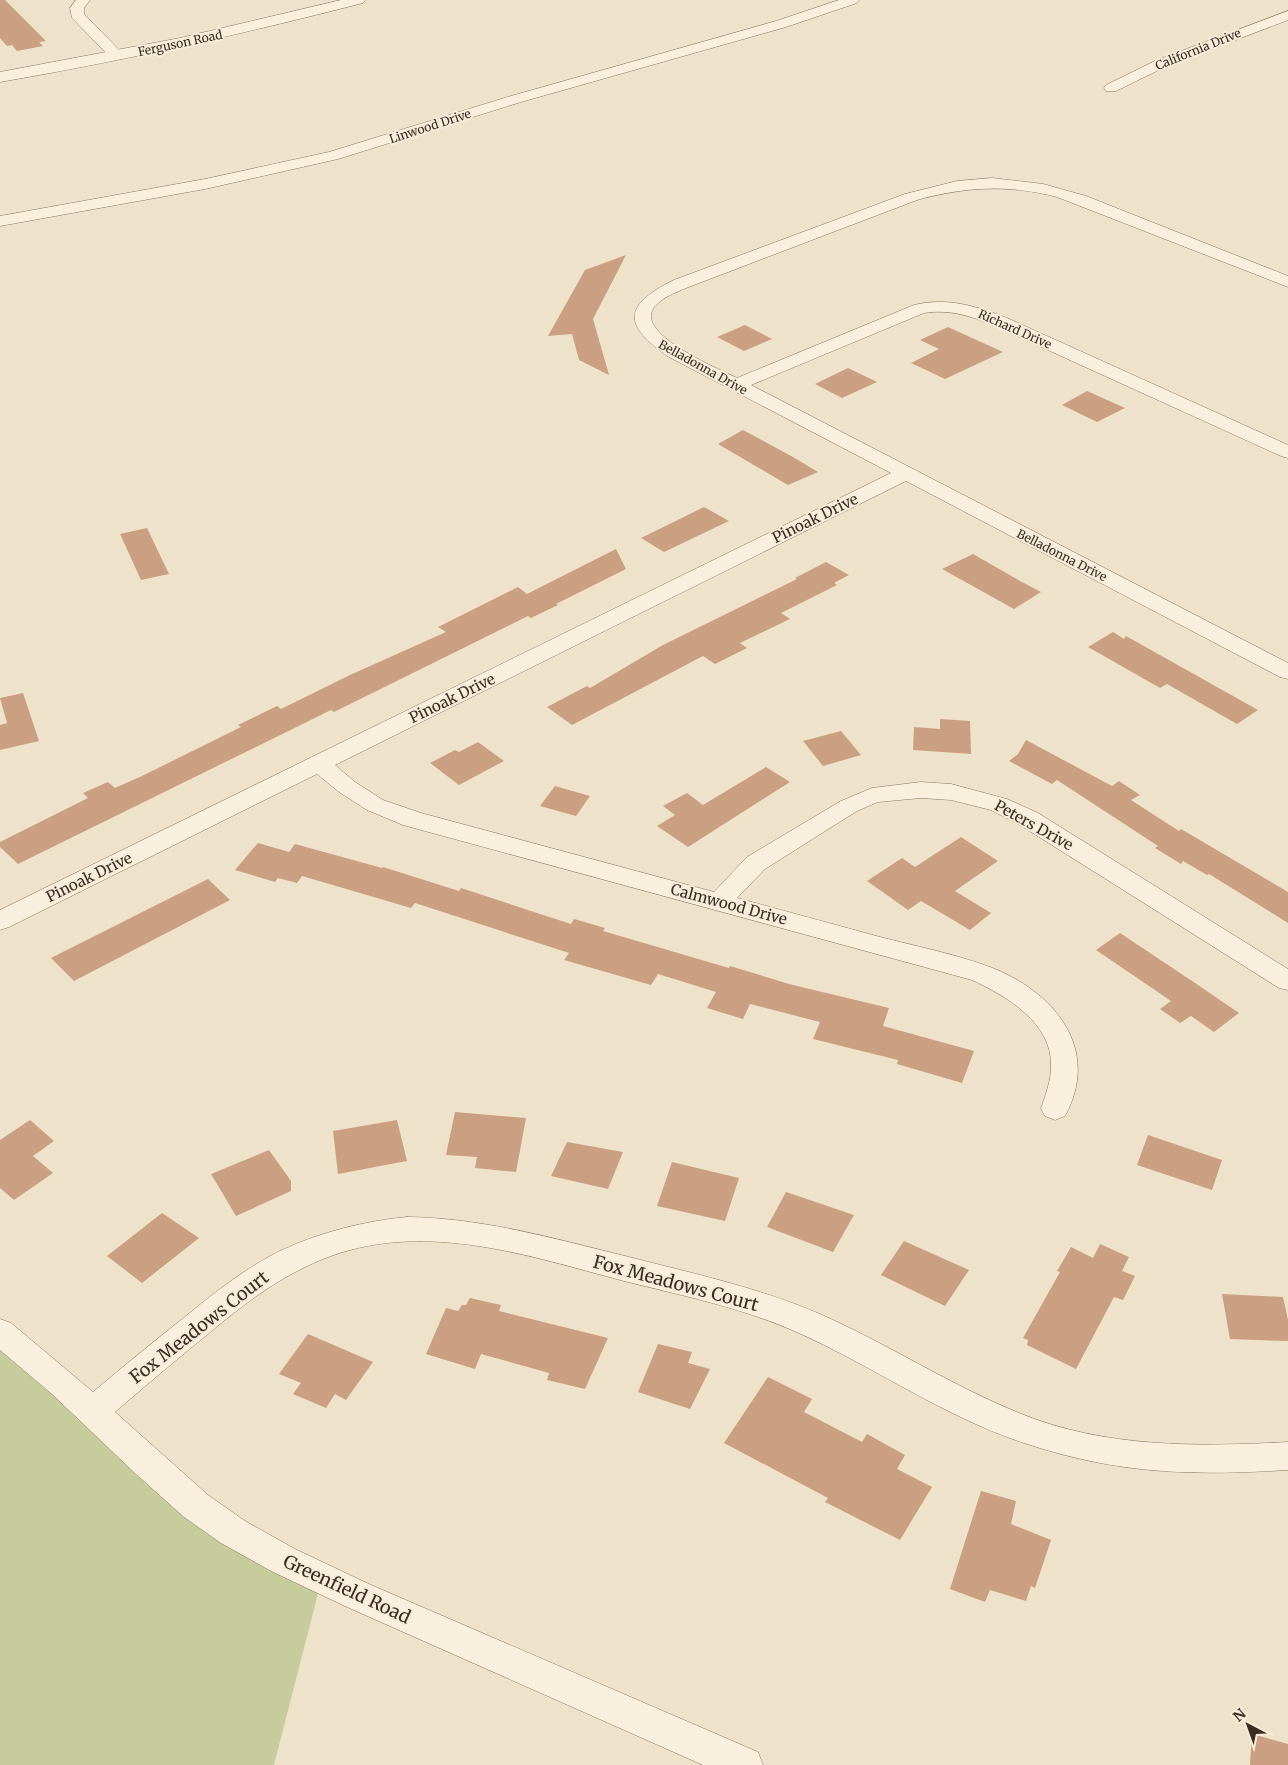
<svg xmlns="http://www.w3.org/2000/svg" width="1288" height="1765" font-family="Merriweather,serif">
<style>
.green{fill:#c7cc9d}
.building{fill:#cb9f81}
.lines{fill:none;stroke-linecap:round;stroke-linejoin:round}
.minor-casing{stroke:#8a765e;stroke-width:1}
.tertiary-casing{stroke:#8a765e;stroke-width:1}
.minor{fill:#f8f0dd;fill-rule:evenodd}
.tertiary{fill:#f8f0dd;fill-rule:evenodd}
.labels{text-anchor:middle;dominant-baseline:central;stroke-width:4;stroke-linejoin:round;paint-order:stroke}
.far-street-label{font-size:12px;fill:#3b2e21;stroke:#f5edd9}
.street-label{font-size:15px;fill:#3b2e21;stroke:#f5edd9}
.near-street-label{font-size:18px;fill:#3b2e21;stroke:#f5edd9}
</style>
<rect width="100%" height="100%" fill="#eee3ca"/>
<path class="green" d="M 0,1332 L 93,1411 L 322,1578 L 274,1765 L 0,1765 Z"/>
<path class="building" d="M 0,0 L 5,0 L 46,41 L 39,42 L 43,46 L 17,51 L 12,45 L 7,46 L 0,38 Z
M 626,255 L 593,319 L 609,375 L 579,360 L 572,334 L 548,336 L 585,270 Z
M 745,325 L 772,339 L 744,351 L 717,337 Z
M 948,327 L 1003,352 L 945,379 L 911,363 L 939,349 L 920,340 Z
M 848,368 L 877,382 L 842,398 L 815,384 Z
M 1087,391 L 1125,408 L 1097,422 L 1062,405 Z
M 743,430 L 793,457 L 818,472 L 788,485 L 718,444 Z
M 704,507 L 729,521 L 664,552 L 641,538 Z
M 147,528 L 169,574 L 141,580 L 120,534 Z
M 616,549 L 626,569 L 556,604 L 558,605 L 531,618 L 528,616 L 334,712 L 331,710 L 18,864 L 0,847 L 0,842 L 88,798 L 83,793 L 108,782 L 115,788 L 144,775 L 241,727 L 238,725 L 277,706 L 281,709 L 350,675 L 446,632 L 438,627 L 518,587 L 527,594 Z
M 973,554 L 1020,581 L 1041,592 L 1014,609 L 942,569 Z
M 826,562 L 849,575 L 834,583 L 837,585 L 781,613 L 790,619 L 740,643 L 747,648 L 715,664 L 703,656 L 572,725 L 547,707 L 587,686 L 590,688 L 663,645 L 797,579 L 795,578 Z
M 1113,632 L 1124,639 L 1126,636 L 1258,710 L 1237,724 L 1167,684 L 1160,688 L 1088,647 Z
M 23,693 L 39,741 L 0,750 L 0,725 L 7,723 L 0,698 Z
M 940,719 L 970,721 L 971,754 L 913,750 L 914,727 L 940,729 Z
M 841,731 L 861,755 L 823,766 L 803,741 Z
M 1026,740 L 1112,786 L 1119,781 L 1140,795 L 1131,800 L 1179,831 L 1181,829 L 1288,892 L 1288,923 L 1209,874 L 1207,875 L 1183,861 L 1181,864 L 1155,848 L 1158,846 L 1057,780 L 1052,784 L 1009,761 L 1018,754 Z
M 478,742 L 504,761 L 459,785 L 430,763 L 455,750 L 459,752 Z
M 766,767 L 790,782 L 688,847 L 657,826 L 675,815 L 663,806 L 687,793 L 703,805 Z
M 555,786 L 590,796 L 576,816 L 540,806 Z
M 961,837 L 998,861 L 955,891 L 991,913 L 970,930 L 921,901 L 908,910 L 867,881 L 902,858 L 915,867 Z
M 258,843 L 289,852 L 295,844 L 382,868 L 383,867 L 459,891 L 461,888 L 571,924 L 574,919 L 605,928 L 603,931 L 729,968 L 730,966 L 789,984 L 889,1008 L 883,1026 L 974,1051 L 962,1083 L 897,1064 L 898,1060 L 813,1039 L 820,1022 L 750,1004 L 743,1019 L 707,1008 L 716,992 L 658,974 L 651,985 L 564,960 L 569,953 L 415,903 L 411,908 L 302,876 L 297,883 L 278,878 L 275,882 L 235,870 Z
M 208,879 L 230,900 L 74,981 L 51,958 Z
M 1120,933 L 1195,983 L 1239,1013 L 1214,1032 L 1191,1016 L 1180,1023 L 1160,1009 L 1171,1001 L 1096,950 Z
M 455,1112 L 526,1118 L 516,1172 L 475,1168 L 477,1157 L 446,1155 Z
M 30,1120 L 54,1141 L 33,1156 L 53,1173 L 14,1200 L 0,1188 L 0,1140 Z
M 397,1120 L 407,1161 L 338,1174 L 333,1131 Z
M 1148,1135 L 1222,1160 L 1212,1190 L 1137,1165 Z
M 567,1142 L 623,1152 L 608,1189 L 551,1176 Z
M 269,1150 L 291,1181 L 291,1191 L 236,1216 L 211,1174 Z
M 672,1162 L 739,1178 L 725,1221 L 657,1206 Z
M 786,1192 L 854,1215 L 833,1252 L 767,1227 Z
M 162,1213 L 199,1238 L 142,1283 L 107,1256 Z
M 904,1241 L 969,1270 L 945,1306 L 881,1275 Z
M 1100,1244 L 1129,1257 L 1122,1271 L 1135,1276 L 1123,1300 L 1114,1297 L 1076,1369 L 1027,1345 L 1028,1340 L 1023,1338 L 1060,1272 L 1057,1271 L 1071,1247 L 1093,1258 Z
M 1222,1294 L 1283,1297 L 1288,1320 L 1288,1341 L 1230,1339 Z
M 470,1298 L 501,1305 L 499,1311 L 608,1338 L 585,1389 L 547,1380 L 549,1373 L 481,1354 L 475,1369 L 426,1354 L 446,1308 L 458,1311 L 462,1305 L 466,1305 Z
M 308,1334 L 373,1362 L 346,1400 L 335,1394 L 326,1408 L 293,1394 L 301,1383 L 279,1374 Z
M 658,1344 L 692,1352 L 688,1363 L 710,1369 L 690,1409 L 638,1392 Z
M 768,1377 L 812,1399 L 804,1412 L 862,1442 L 867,1434 L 905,1455 L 897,1469 L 932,1487 L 900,1540 L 825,1502 L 828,1498 L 724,1443 Z
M 981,1491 L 1016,1501 L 1011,1524 L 1051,1540 L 1035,1588 L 1031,1586 L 1026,1601 L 990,1590 L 985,1602 L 950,1589 Z
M 1252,1734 L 1288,1744 L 1288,1765 L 1250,1765 Z"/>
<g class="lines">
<defs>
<path id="minor" d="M 76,0 L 90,0 L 84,8 L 84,14 L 122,53 L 124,56 L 122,59 L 112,59 L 72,18 L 70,8 Z
M 839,0 L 859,0 L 857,3 L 786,27 L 521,102 L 338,159 L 205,189 L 0,226 L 0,216 L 205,179 L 329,152 L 511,96 L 776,21 Z
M 1288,11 L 1288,20 L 1165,67 L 1116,91 L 1106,91 L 1104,88 L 1106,85 L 1155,61 Z
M 992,178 L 1043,184 L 1086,196 L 1288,276 L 1288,287 L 1057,197 C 1008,184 964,187 917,200 L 686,288 C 675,293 660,298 653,309 C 637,335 719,369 737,378 L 914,305 C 947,297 976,306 1007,318 L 1288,445 L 1288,458 L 1281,456 L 995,326 C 971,316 950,309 924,313 L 751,385 L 1288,663 L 1288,679 L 1280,677 L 906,481 L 335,765 L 355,782 L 383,800 L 421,813 L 714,892 L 747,857 L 841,801 L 872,788 L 921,782 L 951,784 L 1007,799 L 1038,813 L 1288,969 L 1288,990 L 1279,988 L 1020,825 L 991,810 L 951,800 L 921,798 L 878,802 L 857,811 L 765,869 L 737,898 C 785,911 832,924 880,937 C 915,946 955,954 990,967 C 1053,991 1102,1048 1065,1116 L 1055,1120 L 1045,1116 L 1041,1109 C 1045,1095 1051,1082 1051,1067 C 1053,1023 1006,996 972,980 L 403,825 L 367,810 L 339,792 L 317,774 L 9,927 L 0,930 L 0,910 L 891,473 L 669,357 C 622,325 623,305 674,280 L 905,194 L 957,181 Z
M 407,1217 C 482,1218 552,1238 625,1256 C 691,1273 757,1287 820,1314 C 888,1344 950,1385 1019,1413 C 1104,1448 1198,1447 1288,1442 L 1288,1470 C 1191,1476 1117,1474 1024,1443 C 945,1417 876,1368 801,1334 C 744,1308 684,1296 624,1281 C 529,1256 428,1221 331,1256 C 284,1273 245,1303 208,1334 C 176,1360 145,1386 115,1412 L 208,1495 L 245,1521 L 295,1549 L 371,1585 L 758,1752 L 763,1765 L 703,1765 L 347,1607 L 271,1571 L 221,1543 L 184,1517 L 137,1475 L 53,1395 L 0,1350 L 0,1319 L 11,1323 L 93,1392 C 125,1365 158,1338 191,1312 C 219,1289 249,1266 282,1250 C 321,1232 365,1221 407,1217 Z"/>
<path id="tertiary" d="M 341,0 L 365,0 L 363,3 C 243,34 122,61 0,82 L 0,72 L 180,38 Z"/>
</defs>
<use href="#minor" class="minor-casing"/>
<use href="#tertiary" class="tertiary-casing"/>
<use href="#minor" class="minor"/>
<use href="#tertiary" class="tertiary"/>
</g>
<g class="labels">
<g class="far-street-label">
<text transform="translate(180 43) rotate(-12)">Ferguson Road</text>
<text transform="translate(1198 49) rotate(-22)">California Drive</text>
<text transform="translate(430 126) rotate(-18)">Linwood Drive</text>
<text transform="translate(1015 329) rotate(24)">Richard Drive</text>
<text transform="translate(703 367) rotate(29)">Belladonna Drive</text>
<text transform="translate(1062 555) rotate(27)">Belladonna Drive</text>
</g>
<g class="street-label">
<text transform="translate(815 518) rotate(-26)">Pinoak Drive</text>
<text transform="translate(452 698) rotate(-26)">Pinoak Drive</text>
<text transform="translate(1034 825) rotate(29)">Peters Drive</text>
<text transform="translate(89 877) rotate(-26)">Pinoak Drive</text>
<text transform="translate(729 904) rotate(15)">Calmwood Drive</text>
</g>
<g class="near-street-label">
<text transform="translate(676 1283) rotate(15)">Fox Meadows Court</text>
<text transform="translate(199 1327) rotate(-38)">Fox Meadows Court</text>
<text transform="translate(347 1589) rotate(25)">Greenfield Road</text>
</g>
</g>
<g transform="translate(1248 1725) rotate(319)" stroke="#f5edd9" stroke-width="4" paint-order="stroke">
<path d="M0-4L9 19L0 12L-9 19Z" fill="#3b2e21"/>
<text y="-8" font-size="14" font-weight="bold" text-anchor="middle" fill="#3b2e21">N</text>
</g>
</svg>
